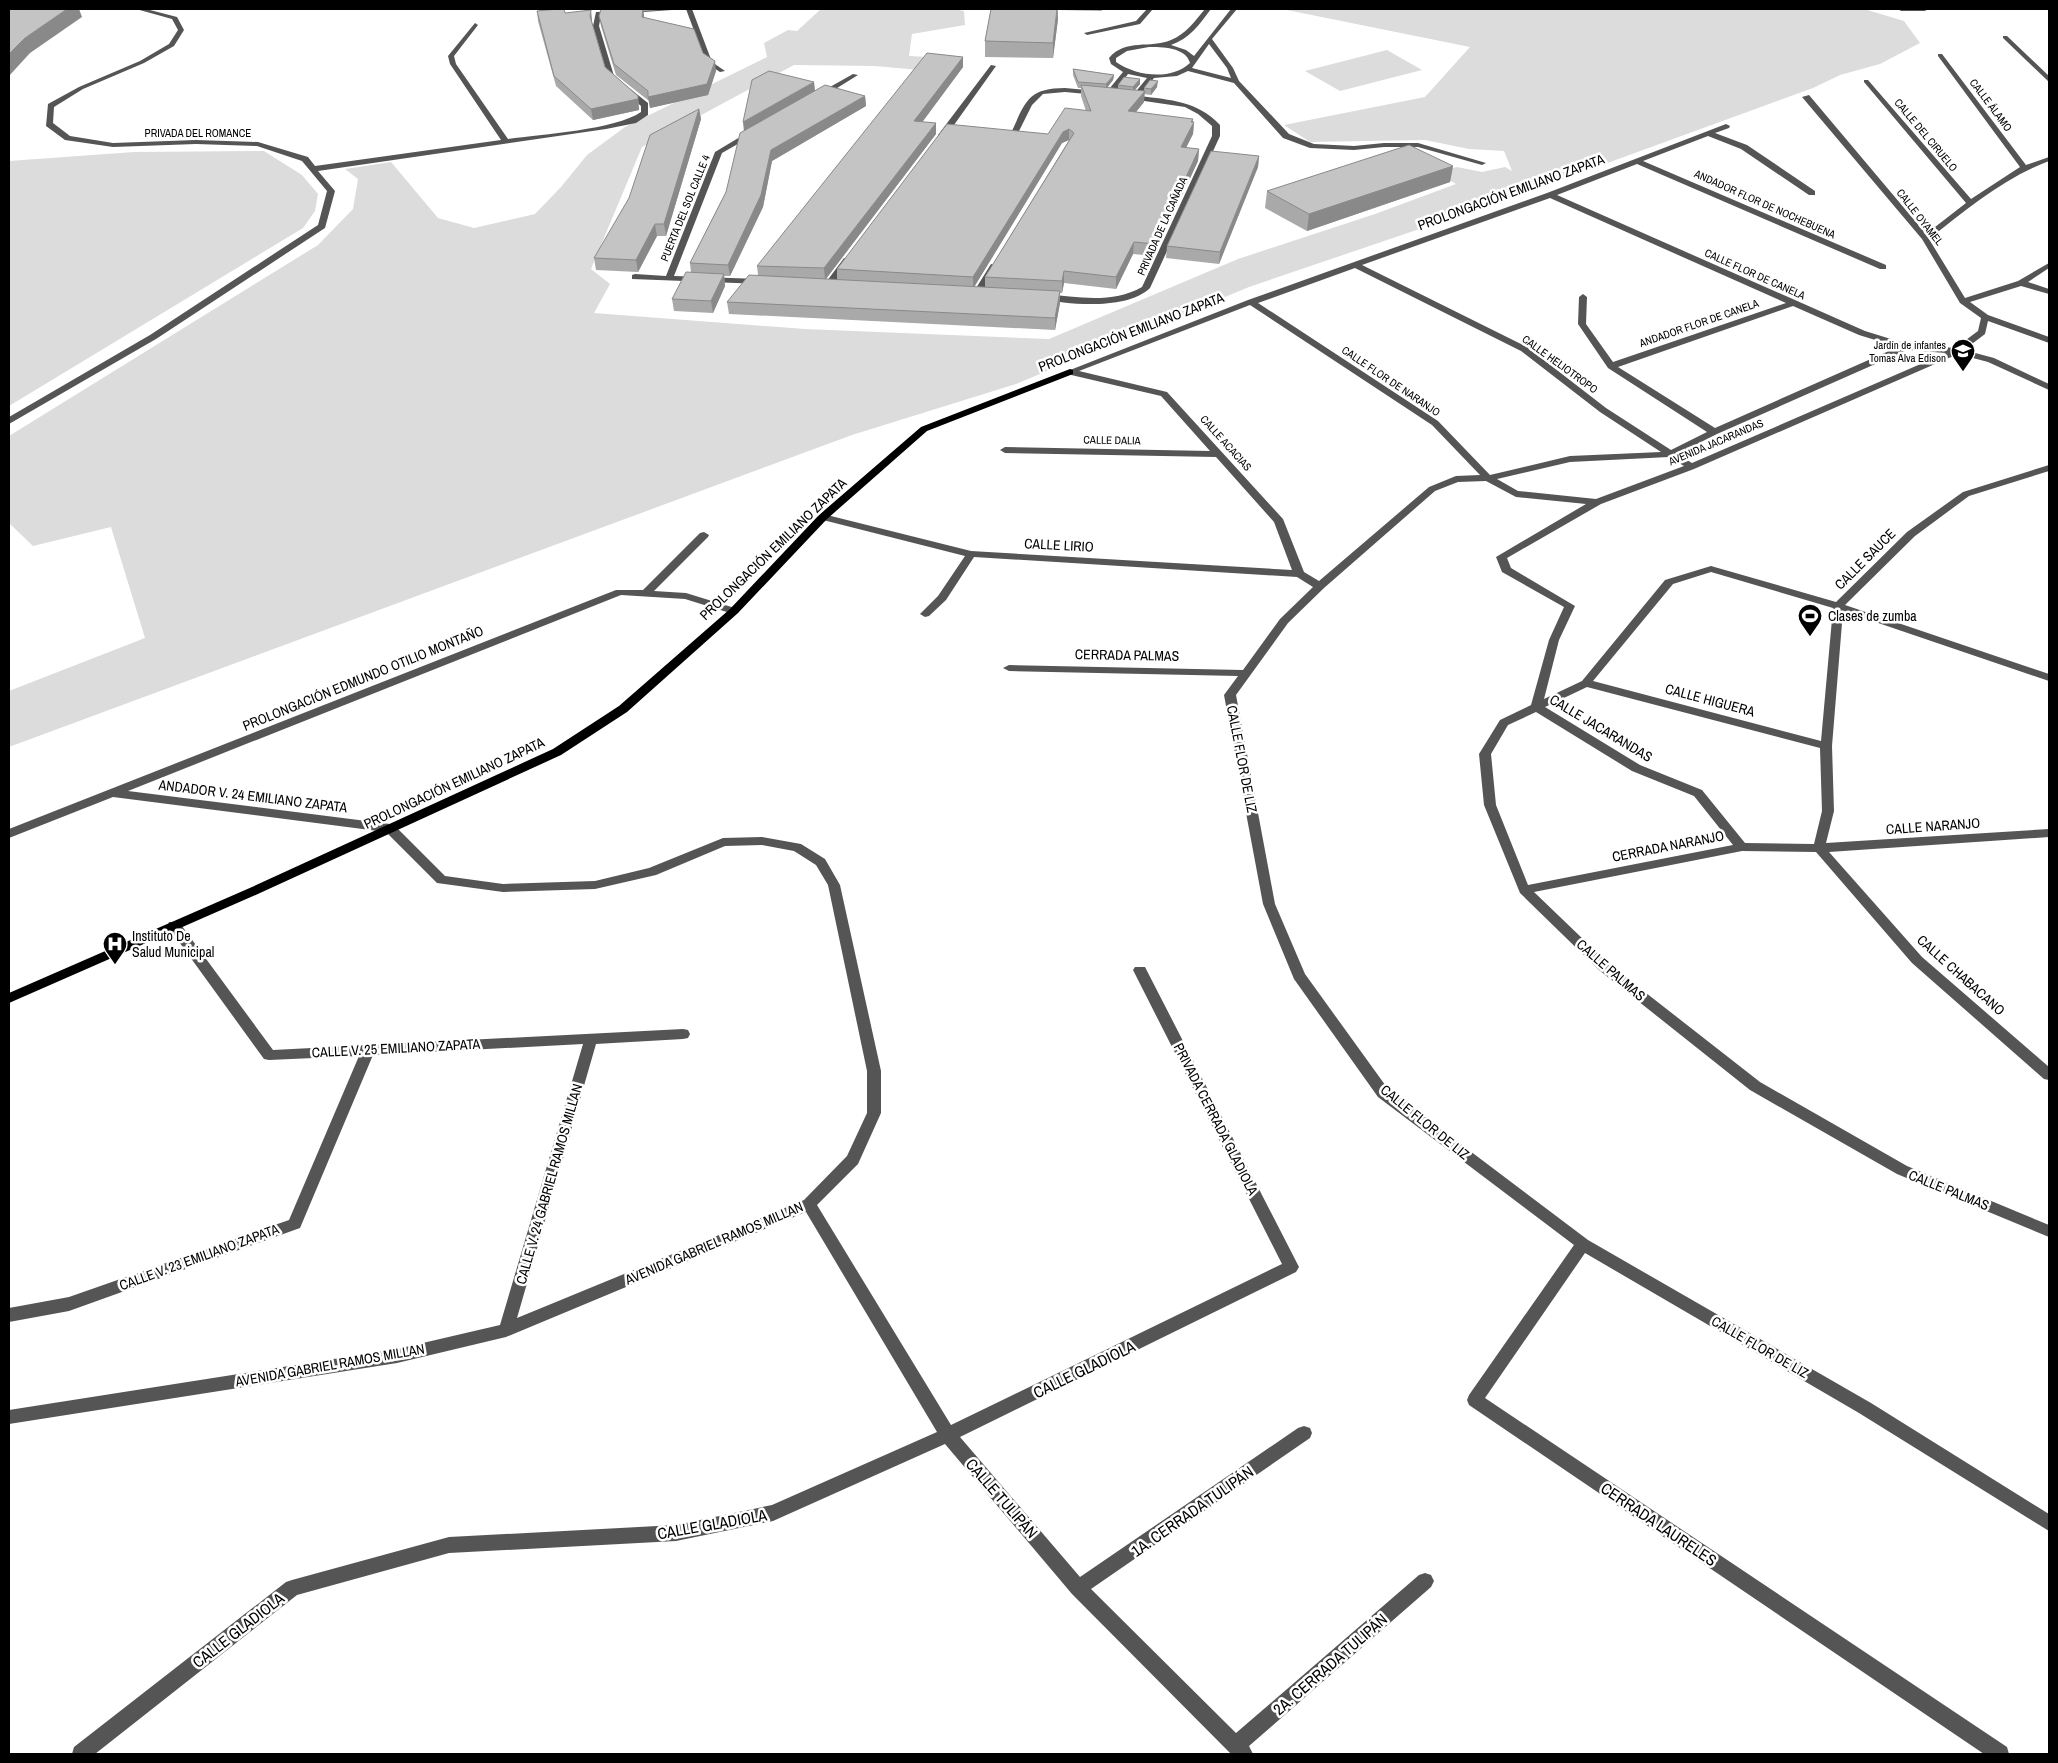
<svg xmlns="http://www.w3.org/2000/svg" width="2058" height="1763" font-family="'Archivo Narrow',sans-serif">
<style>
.green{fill:#dcdcdc}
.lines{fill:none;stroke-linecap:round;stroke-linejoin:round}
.minor{fill:#555;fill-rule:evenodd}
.major{fill:#000;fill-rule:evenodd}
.wall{fill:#a9a9a9;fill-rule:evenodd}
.shaded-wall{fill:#898989}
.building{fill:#c4c4c4;stroke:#898989}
.labels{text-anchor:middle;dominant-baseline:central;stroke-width:5;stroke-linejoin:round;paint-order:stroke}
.far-street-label{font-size:11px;fill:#000;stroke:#fff}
.far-poi-label{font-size:11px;fill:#000;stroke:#fff;text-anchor:end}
.street-label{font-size:14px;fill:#000;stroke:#fff}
.poi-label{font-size:14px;fill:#000;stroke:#fff;text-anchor:start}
.near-street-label{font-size:16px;fill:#000;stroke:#fff}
</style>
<rect width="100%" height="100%" fill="#fff"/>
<path class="green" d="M 821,9 L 953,9 L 964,11 L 965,25 L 912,34 L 909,56 L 929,57 L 919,70 L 875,66 L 794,65 L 642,147 L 591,269 L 610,284 L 594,313 L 805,329 L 1049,339 L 1238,259 L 1375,214 L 1456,184 L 1444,177 L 1440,171 L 1457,167 L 1482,172 L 1505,167 L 1512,171 L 1504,151 L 1469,149 L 1425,140 L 1310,142 L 1284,125 L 1425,97 L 1470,47 L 1282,9 L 1864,9 L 1904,21 L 1920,43 L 1880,64 L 1840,75 L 1813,88 L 1528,192 L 1249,287 L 1016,384 L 852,435 L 9,747 L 9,691 L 145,638 L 111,527 L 33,546 L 9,523 L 9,436 L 318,245 L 353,209 L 358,179 L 345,169 L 391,162 L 438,218 L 474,228 L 535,214 L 561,187 L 587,155 L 625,127 L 767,57 L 764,43 L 788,30 L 797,31 Z
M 1387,50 L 1422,70 L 1340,91 L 1305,71 Z
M 264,151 L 302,175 L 318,194 L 315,211 L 303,228 L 9,406 L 9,161 L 134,152 Z"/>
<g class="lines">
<path class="minor" d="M 136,9 L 146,9 L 177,17 L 184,30 L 174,46 L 144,63 L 83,89 L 54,107 L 53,123 L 70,136 L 113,143 L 196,140 L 258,142 L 308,157 L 315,166 L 501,140 L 450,64 L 448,56 L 475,23 L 478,25 L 454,56 L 456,64 L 508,139 C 542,134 615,130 641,112 L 641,106 L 608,77 L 593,26 L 596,12 L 692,9 L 712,62 L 725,71 L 720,72 L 706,63 L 686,9 L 601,15 L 599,26 L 614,76 L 648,103 L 648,115 L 636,123 L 606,129 L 318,171 L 335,191 L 325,228 L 156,339 L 9,424 L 9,417 L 150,335 L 318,225 L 327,191 L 302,161 L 257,146 L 196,144 L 113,147 L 65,140 L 46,126 L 48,104 L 79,87 L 140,61 L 169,44 L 178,30 L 172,19 Z
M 1147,9 L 1153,9 L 1140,24 L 1087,35 L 1084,33 L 1136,21 Z
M 1205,9 L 1211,9 C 1200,24 1189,39 1171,45 L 1186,50 L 1194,56 L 1231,9 L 1237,9 L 1212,39 L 1233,68 L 1239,81 L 1289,134 L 1314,144 L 1354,146 L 1384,143 L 1418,143 L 1486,163 L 1482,165 L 1418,147 L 1384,147 L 1354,150 L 1310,148 L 1283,138 L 1234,83 L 1188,71 L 1177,76 L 1154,78 L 1140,96 C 1170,100 1198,101 1220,125 L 1220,136 L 1150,288 C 1127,310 1070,305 1041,299 L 1041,295 L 1044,294 C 1078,297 1112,304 1142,287 L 1212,136 L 1212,126 L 1198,114 L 1185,107 L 1124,98 L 1124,94 L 1133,95 L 1147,78 L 1128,74 L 1112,96 L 1106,96 L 1105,94 L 1123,72 L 1111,64 L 1109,58 C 1126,38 1150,49 1171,40 C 1186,34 1195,21 1205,9 ZM 1209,44 L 1227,68 L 1231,78 L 1192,68 ZM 1149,47 C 1161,47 1186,47 1190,63 C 1171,81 1136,76 1116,62 L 1116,58 L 1127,51 Z
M 1898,9 L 1928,9 L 1925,11 L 1901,11 Z
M 2003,36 L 2007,36 L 2049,76 L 2049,82 L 2003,38 Z
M 1938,54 L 1942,54 L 2026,165 L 2049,157 L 2049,161 C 2004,178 1967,209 1929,239 L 1965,298 L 2018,281 L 2049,263 L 2049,268 L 2028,282 L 2049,289 L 2049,294 L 2021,286 L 1970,302 L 1988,315 L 2049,337 L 2049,343 L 1988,321 L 1985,334 L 1964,350 L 1994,358 L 2049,384 L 2049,390 L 1988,362 L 1958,354 L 1694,469 L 1601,504 L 1507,558 L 1511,568 L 1575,606 L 1559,640 L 1544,699 L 1582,681 L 1665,580 L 1711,566 L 1836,602 L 1907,532 L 1963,492 L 2049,465 L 2049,471 L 1969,496 L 1915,536 L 1845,605 L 2049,674 L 2049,681 L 1843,611 L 1832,746 L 1834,811 L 1826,843 L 2049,829 L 2049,837 L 1829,852 L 1922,957 L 2049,1067 L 2049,1080 L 2044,1079 L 1912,963 L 1816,852 L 1742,851 L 1534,892 L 1609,964 L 1760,1082 L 1907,1166 L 2049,1225 L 2049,1237 L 1897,1174 L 1750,1090 L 1599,970 L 1520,893 L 1484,805 L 1479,754 L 1500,720 L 1531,705 L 1549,640 L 1564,607 L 1502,572 L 1496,557 L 1586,504 L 1516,497 L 1486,481 L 1458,482 L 1435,491 L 1324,588 L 1288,623 L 1236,695 L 1275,904 L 1305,974 L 1388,1089 L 1588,1240 L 1871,1403 L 2049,1514 L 2049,1531 L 1859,1413 L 1585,1253 L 1485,1398 L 2007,1747 L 2009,1754 L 1984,1754 L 1469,1405 L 1467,1400 L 1469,1395 L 1574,1245 L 1378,1097 L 1294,979 L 1263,904 L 1224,695 L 1238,676 L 1009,671 L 1003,668 L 1009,665 L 1243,670 L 1280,619 L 1313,587 L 1297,577 L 974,557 L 946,600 L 929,616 L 925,617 L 920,614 L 938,596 L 965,556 L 819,519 L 818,517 L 823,514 L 971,551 L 1292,570 L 1274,522 L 1216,457 L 1005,453 L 1000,450 L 1005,447 L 1210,451 L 1161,396 L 1067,374 L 1065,372 L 1248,300 L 1547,193 L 1726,124 L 1730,126 L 1729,128 L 1715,133 L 1747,145 L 1815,191 L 1815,195 L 1809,195 L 1741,149 L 1708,136 L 1643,161 L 1886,265 L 1886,269 L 1880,269 L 1637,164 L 1557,195 L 1865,331 L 1907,344 L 1955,348 L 1978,331 L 1981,318 L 1960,303 L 1922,239 L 1802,97 L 1809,95 L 1926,234 L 1966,203 L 1864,82 L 1864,80 L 1868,80 L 1971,199 L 2020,167 L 1938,56 ZM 1550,198 L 1786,303 L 1613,362 L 1586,324 L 1587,297 L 1583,294 L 1579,297 L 1578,324 L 1608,368 L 1707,432 L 1671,450 L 1606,408 L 1527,347 L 1362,265 ZM 1355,268 L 1521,351 L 1600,412 L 1661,452 L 1570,456 L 1490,475 L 1438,421 L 1258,303 ZM 1250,305 L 1432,425 L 1480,475 L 1456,476 L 1429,487 L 1319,581 L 1304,572 L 1283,519 L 1167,392 L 1079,371 ZM 1793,306 L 1859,335 L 1898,347 L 1715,428 L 1618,367 ZM 1907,350 L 1946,353 L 1692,463 L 1677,454 L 1717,434 ZM 1669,457 L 1684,466 L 1596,499 L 1518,491 L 1497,479 L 1570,462 ZM 1711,572 L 1833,608 L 1821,741 L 1593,681 L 1673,584 ZM 1587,687 L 1820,748 L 1822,811 L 1814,844 L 1745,843 L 1702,790 L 1640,765 L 1545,707 ZM 1536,712 L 1632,771 L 1694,796 L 1733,845 L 1528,885 L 1496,805 L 1491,754 L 1508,725 Z
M 991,65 L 996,66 L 944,139 L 938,139 L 938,135 Z
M 853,74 L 858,75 L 821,98 L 814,96 Z
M 1065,88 L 1097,91 L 1101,93 L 1097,95 L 1065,92 L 1043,94 L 1032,105 L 1015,139 L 1000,138 L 1000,134 L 1010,135 C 1025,104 1026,88 1065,88 Z
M 750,131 L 757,133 L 722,153 L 674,276 L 759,279 L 762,280 L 762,284 L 632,279 L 632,275 L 635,274 L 666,276 L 715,152 Z
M 844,258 L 851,260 L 831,287 L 825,287 L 824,285 Z
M 991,264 L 998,266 L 980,295 L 974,295 L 973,293 Z
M 704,532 L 709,535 L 708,537 L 654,591 L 686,593 L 738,609 L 739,611 L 738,613 L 730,613 L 685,599 L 621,595 L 128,791 L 390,824 L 394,825 L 445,876 L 503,884 L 595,881 L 649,868 L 723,838 L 762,837 L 801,844 L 825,859 L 840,885 L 881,1071 L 881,1113 L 858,1164 L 817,1205 L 951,1425 L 1282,1264 L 1133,970 L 1135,967 L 1145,967 L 1299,1267 L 1296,1272 L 960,1437 L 1080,1577 L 1298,1428 L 1304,1426 L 1310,1428 L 1312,1433 L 1310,1438 L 1091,1589 L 1236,1733 L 1419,1575 L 1425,1573 L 1431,1575 L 1434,1581 L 1431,1587 L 1249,1746 L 1253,1754 L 1231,1754 L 1072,1594 L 945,1444 L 773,1521 L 676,1541 L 449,1553 L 297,1595 L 95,1754 L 72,1754 L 74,1747 L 286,1582 L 292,1580 L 449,1537 L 676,1525 L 772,1505 L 937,1432 L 806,1212 L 506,1337 L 397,1363 L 9,1424 L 9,1410 L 397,1349 L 500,1325 L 583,1044 L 373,1055 L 300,1228 L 69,1311 L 9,1322 L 9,1308 L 69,1297 L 289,1220 L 359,1056 L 269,1060 L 264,1059 L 169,928 L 168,925 L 169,922 L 179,922 L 273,1050 L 683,1029 L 688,1030 L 690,1034 L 688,1038 L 683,1039 L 596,1044 L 517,1318 L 804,1200 L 847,1156 L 867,1113 L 867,1071 L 828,885 L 816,865 L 794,851 L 762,845 L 725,846 L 656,875 L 595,889 L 503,892 L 437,883 L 386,832 L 113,797 L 9,838 L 9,829 L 616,590 L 643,590 L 700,533 Z"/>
<path class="major" d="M 1070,369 L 1073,370 L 1073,374 L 927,431 L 827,519 L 738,613 L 627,712 L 561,755 L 260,893 L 9,1003 L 9,993 L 252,887 L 553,749 L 619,706 L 730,609 L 819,515 L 921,427 Z"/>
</g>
<path class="wall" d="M 606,9 L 643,9 L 644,17 L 703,53 L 716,71 L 708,95 L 650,108 L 649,101 L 616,75 L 601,26 L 599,16 Z
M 991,9 L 1102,9 L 1102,11 L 1058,10 L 1058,19 L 1053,58 L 985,57 L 985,41 Z
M 537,11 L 565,13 L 592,20 L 592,24 L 605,67 L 638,96 L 639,110 L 593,120 L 556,86 L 538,21 Z
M 963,57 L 963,67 L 922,122 L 936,123 L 936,134 L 826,279 L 837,280 L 837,269 L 1048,134 L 1086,111 L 1081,96 L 1081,88 L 1078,88 L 1073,75 L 1073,69 L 1114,75 L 1113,80 L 1107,88 L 1118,89 L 1118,85 L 1140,79 L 1140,84 L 1135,90 L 1144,91 L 1144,88 L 1157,87 L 1151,95 L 1144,94 L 1144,102 L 1136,112 L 1194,122 L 1193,134 L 1186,148 L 1199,149 L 1198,161 L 1154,256 L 1133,254 L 1116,289 L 1064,283 L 1062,293 L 1060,293 L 1060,303 L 1055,330 L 729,314 L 727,302 L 758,275 L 757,266 ZM 1069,140 L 985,277 L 985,287 L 974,287 L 1062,143 Z
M 814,82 L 815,91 L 865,96 L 866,106 L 772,161 L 763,207 L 730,276 L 724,276 L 725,286 L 713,313 L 674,311 L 672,299 L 691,273 L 690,263 L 726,192 L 744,131 Z
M 699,109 L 701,119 L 666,236 L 657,236 L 638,272 L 596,270 L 594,258 Z
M 1259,156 L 1258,167 L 1219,264 L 1166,258 L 1167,246 Z
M 1453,166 L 1450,182 L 1307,231 L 1265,208 L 1267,191 Z"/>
<path class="shaded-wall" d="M 67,9 L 79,9 L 82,17 L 30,53 L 9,76 L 9,54 L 25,38 Z
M 643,9 L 644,15 L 643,27 L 642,17 Z
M 1057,9 L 1058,19 L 1053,58 L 1053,43 Z
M 591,10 L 592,20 L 591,27 L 590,16 Z
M 963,57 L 963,67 L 915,132 L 914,121 Z
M 715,61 L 716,71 L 708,95 L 650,108 L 648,97 Z
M 1114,75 L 1113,80 L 1106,89 L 1106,84 Z
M 1140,79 L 1140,84 L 1133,92 L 1133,87 Z
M 1158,81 L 1157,87 L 1151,95 L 1151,89 Z
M 814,82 L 815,93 L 744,132 L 743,122 Z
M 1145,91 L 1144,102 L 1128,122 L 1128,111 Z
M 638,96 L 639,110 L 593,120 L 591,109 Z
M 865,96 L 866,106 L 772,161 L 763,207 L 730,276 L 728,265 L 771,150 Z
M 699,109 L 701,119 L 666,236 L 664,224 Z
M 1193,119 L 1193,125 L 1194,122 L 1193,134 L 1180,159 L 1181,147 Z
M 936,123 L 936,134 L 825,280 L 824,268 Z
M 1069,129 L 1069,140 L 1062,143 L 973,289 L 973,277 L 1063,132 Z
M 1199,149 L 1198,161 L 1154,256 L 1155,244 Z
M 1259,156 L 1258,167 L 1219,264 L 1220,252 Z
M 1453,166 L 1450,182 L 1307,231 L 1309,214 Z
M 655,224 L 657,236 L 638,272 L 636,260 Z
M 1134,242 L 1133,254 L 1116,289 L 1116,277 Z
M 1064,271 L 1064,283 L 1062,293 L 1062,281 Z
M 724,274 L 725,286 L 713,313 L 711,301 Z
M 1060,291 L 1060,303 L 1055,330 L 1055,318 Z"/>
<path class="building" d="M 9,9 L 67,9 L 25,38 L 9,54 Z
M 558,9 L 564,9 L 565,13 L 591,10 L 590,16 L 605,67 L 638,96 L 638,99 L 591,109 L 554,76 L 537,11 Z
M 601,9 L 643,9 L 642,17 L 694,29 L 703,53 L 715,61 L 707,84 L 648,97 L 648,91 L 614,64 L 599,16 Z
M 991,9 L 1057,9 L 1053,43 L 985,41 Z
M 927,53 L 963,57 L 914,121 L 936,123 L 824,268 L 757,266 Z
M 1073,69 L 1114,75 L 1106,84 L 1078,82 Z
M 769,71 L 814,82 L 743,122 L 752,80 Z
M 1124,77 L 1140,79 L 1133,87 L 1118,85 Z
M 1150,80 L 1158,81 L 1151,89 L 1144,88 Z
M 825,85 L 865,96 L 771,150 L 761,195 L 728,265 L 690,263 L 726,192 L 740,133 Z
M 1081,85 L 1145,91 L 1128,111 L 1193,119 L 1191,122 L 1194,122 L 1181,147 L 1199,149 L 1155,244 L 1134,242 L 1116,277 L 1064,271 L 1062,281 L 985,277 L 1074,133 L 1069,129 L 1063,132 L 973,277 L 837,269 L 947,124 L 1048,134 L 1065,108 L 1091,111 Z
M 699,109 L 664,224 L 655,224 L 636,260 L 594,258 L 629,198 L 650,135 Z
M 1409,145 L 1453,166 L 1309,214 L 1267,191 Z
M 1211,151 L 1259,156 L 1220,252 L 1167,246 Z
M 686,272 L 724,274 L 711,301 L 672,299 Z
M 749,275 L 1060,291 L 1055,318 L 727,302 Z"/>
<defs>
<symbol id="school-pin" viewBox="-11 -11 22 30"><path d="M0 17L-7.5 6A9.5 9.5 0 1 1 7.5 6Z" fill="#000" stroke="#fff"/><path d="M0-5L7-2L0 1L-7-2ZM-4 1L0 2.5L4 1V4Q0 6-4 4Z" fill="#fff"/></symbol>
<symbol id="stadium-pin" viewBox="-11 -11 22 30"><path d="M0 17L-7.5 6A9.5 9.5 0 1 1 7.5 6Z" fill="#000" stroke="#fff"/><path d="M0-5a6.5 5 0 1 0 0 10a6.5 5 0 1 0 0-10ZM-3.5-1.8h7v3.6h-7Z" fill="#fff"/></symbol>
<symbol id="hospital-pin" viewBox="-11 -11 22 30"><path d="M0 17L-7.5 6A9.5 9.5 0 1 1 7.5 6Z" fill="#000" stroke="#fff"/><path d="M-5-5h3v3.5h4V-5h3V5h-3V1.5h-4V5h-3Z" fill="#fff"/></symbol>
</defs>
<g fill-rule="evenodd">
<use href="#school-pin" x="1949" y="337" width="28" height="38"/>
<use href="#stadium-pin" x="1796" y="602" width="28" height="38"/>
<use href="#hospital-pin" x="101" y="930" width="28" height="38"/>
</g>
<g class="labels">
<g class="far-street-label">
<text transform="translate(1991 105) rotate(53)">CALLE ÁLAMO</text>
<text x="198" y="133">PRIVADA DEL ROMANCE</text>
<text transform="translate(1926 135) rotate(50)">CALLE DEL CIRUELO</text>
<text transform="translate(1765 204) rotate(24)">ANDADOR FLOR DE NOCHEBUENA</text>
<text transform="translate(685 208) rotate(-68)">PUERTA DEL SOL CALLE 4</text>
<text transform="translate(1920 217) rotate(52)">CALLE OYAMEL</text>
<text transform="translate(1162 226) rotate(-66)">PRIVADA DE LA CAÑADA</text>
<text transform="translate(1755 274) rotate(24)">CALLE FLOR DE CANELA</text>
<text transform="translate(1699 323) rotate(-19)">ANDADOR FLOR DE CANELA</text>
<text transform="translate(1560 364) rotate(36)">CALLE HELIOTROPO</text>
<text transform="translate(1391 381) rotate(34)">CALLE FLOR DE NARANJO</text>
<text transform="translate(1112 440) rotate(1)">CALLE DALIA</text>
<text transform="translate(1716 442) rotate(-23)">AVENIDA JACARANDAS</text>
<text transform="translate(1226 443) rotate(48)">CALLE ACACIAS</text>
</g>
<g class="far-poi-label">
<text x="1946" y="345">Jardín de infantes<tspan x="1946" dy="13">Tomas Alva Edison</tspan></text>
</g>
<g class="street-label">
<text transform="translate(1511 192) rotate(-20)">PROLONGACIÓN EMILIANO ZAPATA</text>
<text transform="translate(1131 332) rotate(-21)">PROLONGACIÓN EMILIANO ZAPATA</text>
<text transform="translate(1059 545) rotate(3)">CALLE LIRIO</text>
<text transform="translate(773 549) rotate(-44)">PROLONGACIÓN EMILIANO ZAPATA</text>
<text transform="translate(1865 559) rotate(-45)">CALLE SAUCE</text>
<text transform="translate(1127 655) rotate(1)">CERRADA PALMAS</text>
<text transform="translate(363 678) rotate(-22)">PROLONGACIÓN EDMUNDO OTILIO MONTAÑO</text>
<text transform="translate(1710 700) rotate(15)">CALLE HIGUERA</text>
<text transform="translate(1601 728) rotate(31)">CALLE JACARANDAS</text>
<text transform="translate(1242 759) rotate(79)">CALLE FLOR DE LIZ</text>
<text transform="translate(454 783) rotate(-25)">PROLONGACIÓN EMILIANO ZAPATA</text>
<text transform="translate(253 796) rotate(7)">ANDADOR V. 24 EMILIANO ZAPATA</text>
<text transform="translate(1933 826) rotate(-4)">CALLE NARANJO</text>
<text transform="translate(1668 846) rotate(-11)">CERRADA NARANJO</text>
<text transform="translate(1611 970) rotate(41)">CALLE PALMAS</text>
<text transform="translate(1961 975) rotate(42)">CALLE CHABACANO</text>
<text transform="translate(396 1048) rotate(-3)">CALLE V. 25 EMILIANO ZAPATA</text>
<text transform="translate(1216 1119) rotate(63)">PRIVADA CERRADA GLADIOLA</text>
<text transform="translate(1425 1122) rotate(39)">CALLE FLOR DE LIZ</text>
<text transform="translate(549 1184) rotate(-74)">CALLE V. 24 GABRIEL RAMOS MILLAN</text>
<text transform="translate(1949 1190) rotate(22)">CALLE PALMAS</text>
<text transform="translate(714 1243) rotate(-23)">AVENIDA GABRIEL RAMOS MILLAN</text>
<text transform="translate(199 1257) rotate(-20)">CALLE V. 23 EMILIANO ZAPATA</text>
<text transform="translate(1760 1347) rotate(30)">CALLE FLOR DE LIZ</text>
<text transform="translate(330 1365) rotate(-10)">AVENIDA GABRIEL RAMOS MILLAN</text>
</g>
<g class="poi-label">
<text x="1828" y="616">Clases de zumba</text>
<text x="132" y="936">Instituto De<tspan x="132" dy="16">Salud Municipal</tspan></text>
</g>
<g class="near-street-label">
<text transform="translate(1084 1369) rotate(-26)">CALLE GLADIOLA</text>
<text transform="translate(1002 1498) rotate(49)">CALLE TULIPÁN</text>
<text transform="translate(1192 1511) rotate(-35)">1A. CERRADA TULIPÁN</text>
<text transform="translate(712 1524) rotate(-10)">CALLE GLADIOLA</text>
<text transform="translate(1659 1524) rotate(34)">CERRADA LAURELES</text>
<text transform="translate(238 1630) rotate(-38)">CALLE GLADIOLA</text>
<text transform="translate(1330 1664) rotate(-41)">2A. CERRADA TULIPÁN</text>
</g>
</g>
<rect width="2058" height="1763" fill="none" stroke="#000000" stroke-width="20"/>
</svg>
